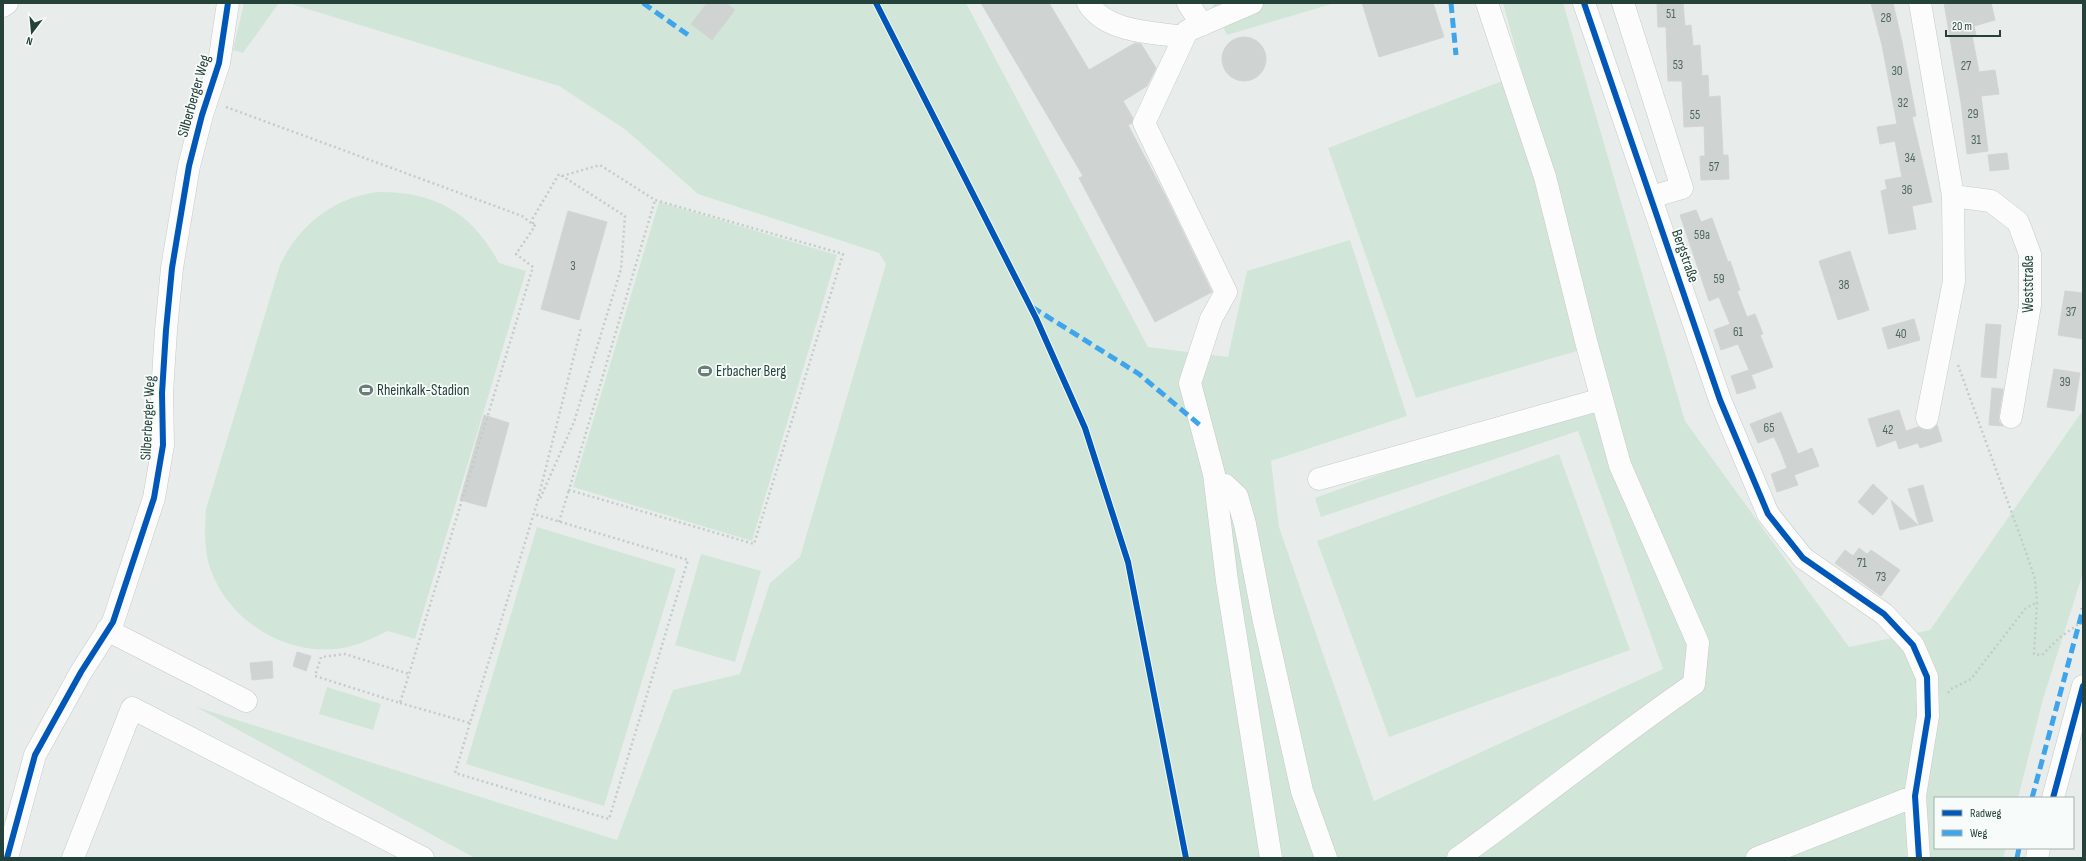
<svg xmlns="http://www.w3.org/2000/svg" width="2086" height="861" font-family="'Sofia Sans Condensed',sans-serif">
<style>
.green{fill:#d1e6d8}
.building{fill:#cfd4d2;stroke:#d1d6d4}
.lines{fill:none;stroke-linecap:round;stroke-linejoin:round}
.minor-casing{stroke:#c5cac8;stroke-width:23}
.path{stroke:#c3ccca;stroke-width:2.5;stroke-dasharray:2 3;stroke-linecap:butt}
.minor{stroke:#fcfcfc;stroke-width:22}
.quiet{stroke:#3ea4ec;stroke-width:5;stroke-dasharray:10 5;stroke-linecap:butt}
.cycleway-casing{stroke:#f7fbf9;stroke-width:8}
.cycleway{stroke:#0057b8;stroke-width:6}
.labels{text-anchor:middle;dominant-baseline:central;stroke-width:3.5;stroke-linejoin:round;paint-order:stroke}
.number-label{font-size:13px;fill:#506761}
.street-label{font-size:15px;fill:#24423a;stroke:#f7fbf9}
.poi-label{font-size:15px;fill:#24423a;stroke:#f7fbf9;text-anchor:start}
</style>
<rect width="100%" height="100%" fill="#e8edeb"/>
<path class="green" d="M 244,3 L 279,3 L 243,53 L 233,50 Z
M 288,3 L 966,3 L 1148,347 L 1228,357 L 1247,271 L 1350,240 L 1407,416 L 1271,461 L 1279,527 L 1374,801 L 1663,669 L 1578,431 L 1321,517 L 1315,498 L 1610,391 L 1503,3 L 1563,3 L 1685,421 L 1849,647 L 1930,630 L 2083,410 L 2083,573 L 2043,699 L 2018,798 L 1935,798 L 1935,848 L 2006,848 L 2003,858 L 475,858 L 196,707 L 617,840 L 673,690 L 740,674 L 770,583 L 800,557 L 886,264 L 879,253 L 698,194 L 626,130 L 559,86 Z
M 1212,3 L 1335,3 L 1227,35 Z
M 1502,81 L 1546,214 L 1577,351 L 1416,398 L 1328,148 Z
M 377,192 C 434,191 472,212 499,263 L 526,271 L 415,639 L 388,631 C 373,638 359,645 343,648 C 285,658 223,618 208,561 C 204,544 205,526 206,509 L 280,265 C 299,225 333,198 377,192 Z
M 659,202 L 837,255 L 752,541 L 573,487 Z
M 1559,454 L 1630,650 L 1389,737 L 1317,541 Z
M 537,527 L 676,569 L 604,806 L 466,764 Z
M 701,554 L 761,571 L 735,662 L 675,645 Z
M 327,687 L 381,704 L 373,730 L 319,714 Z"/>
<path class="building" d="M 707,3 L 726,3 L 735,10 L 712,40 L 691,24 Z
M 981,3 L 1049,3 L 1089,70 L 1135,43 L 1141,44 L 1156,68 L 1147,86 L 1123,101 L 1133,118 L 1132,123 L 1128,125 L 1166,197 L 1212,292 L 1155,322 L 1079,178 L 1083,176 Z
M 1362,3 L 1433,3 L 1444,37 L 1379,57 Z
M 1657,3 L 1683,3 L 1685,26 L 1691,25 L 1693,46 L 1700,45 L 1702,76 L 1708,75 L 1709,97 L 1720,96 L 1723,155 L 1728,155 L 1729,179 L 1701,180 L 1700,156 L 1705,156 L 1704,126 L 1684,127 L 1682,81 L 1668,81 L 1666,27 L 1658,27 Z
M 1871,3 L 1893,3 L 1902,42 L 1916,116 L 1912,117 L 1932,202 L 1912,206 L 1916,229 L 1889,234 L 1881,191 L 1887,189 L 1885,180 L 1902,177 L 1895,141 L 1880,144 L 1877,127 L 1897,124 L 1882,45 Z
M 1944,3 L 1991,3 L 1995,20 L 1974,26 L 1976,35 L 1972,35 L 1979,72 L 1995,70 L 1999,94 L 1981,96 L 1988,151 L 1967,154 L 1961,102 Z
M1222 59a22 22 0 1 1 44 0a22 22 0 1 1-44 0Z
M 2007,153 L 2009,169 L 1990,171 L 1988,155 Z
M 1696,210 L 1701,222 L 1712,218 L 1728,262 L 1730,261 L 1740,290 L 1737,291 L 1747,317 L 1755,314 L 1763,334 L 1760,335 L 1773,367 L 1751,375 L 1751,374 L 1756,388 L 1737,394 L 1731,376 L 1749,370 L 1738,344 L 1721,350 L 1714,330 L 1730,324 L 1719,297 L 1709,301 L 1680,215 Z
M 568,211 L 607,222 L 579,320 L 541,309 Z
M 1850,251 L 1869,310 L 1838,320 L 1819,261 Z
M 2065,291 L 2083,293 L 2083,339 L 2058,335 Z
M 1914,319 L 1920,340 L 1888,349 L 1882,328 Z
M 1986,324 L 2001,325 L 1996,378 L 1981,377 Z
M 2054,369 L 2080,373 L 2074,411 L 2047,407 Z
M 1992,388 L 2003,389 L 1999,415 L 1999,422 L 2003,426 L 1989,425 Z
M 1899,410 L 1906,431 L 1918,427 L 1924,430 L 1931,430 L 1937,425 L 1942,441 L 1920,448 L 1918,443 L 1899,449 L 1896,440 L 1877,447 L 1868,419 Z
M 1781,412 L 1798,454 L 1812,448 L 1819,466 L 1794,475 L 1798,485 L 1777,492 L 1771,474 L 1787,468 L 1781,452 L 1774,437 L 1758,443 L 1750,424 Z
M 484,415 L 509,423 L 486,507 L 460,500 Z
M 1873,484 L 1888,498 L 1873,515 L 1858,502 Z
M 1923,485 L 1933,521 L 1919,525 L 1908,489 Z
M 1891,500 L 1918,525 L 1900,530 Z
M 1859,548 L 1867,554 L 1871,550 L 1900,570 L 1881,596 L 1835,563 L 1845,550 L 1853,556 Z
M 297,652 L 311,656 L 306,671 L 293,666 Z
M 272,661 L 273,678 L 252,680 L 250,663 Z"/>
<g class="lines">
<defs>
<path id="minor" d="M 1088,3 C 1107,33 1152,32 1184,37
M 1188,3 L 1202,25
M 1252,3 L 1187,31 L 1144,123 L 1226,292 L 1211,319 L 1190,383 L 1214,474 L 1227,581 L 1271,858
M 1584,3 L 1720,400 L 1768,514 L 1803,558 L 1884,614 L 1913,645 L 1927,677 L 1928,716 L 1915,796 L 1919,858
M 1623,3 L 1682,188 L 1651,197
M 1920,3 L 1953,196 L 1954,281 L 1927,418
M 3,6 L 7,3
M 1953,196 L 1991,201 L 2018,222 L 2030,254 L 2030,305 L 2011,417
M 1319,479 L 1602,399
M 1216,491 L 1225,485 L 1237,496 L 1245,524 L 1263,617 L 1302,791 L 1326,858
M 107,630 L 246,701
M 2053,798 L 2083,686
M 7,858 L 35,755 L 81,672 L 113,622 L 154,498 L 163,445 L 162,393 L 166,330 L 172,268 L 189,166 L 202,115 L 219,63 L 228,3
M 73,858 L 132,708 L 423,858
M 1458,858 C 1538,801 1614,739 1694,684 L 1698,643 L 1620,465 L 1587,345 L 1545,177 L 1487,3
M 1757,858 L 1915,796
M 2037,858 L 2039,848"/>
</defs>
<use href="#minor" class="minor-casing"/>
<path class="path" d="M 226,107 L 522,216 L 535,226 L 516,254 L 533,267 L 409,674 L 400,703 L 315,676 L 321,657 L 345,654 L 409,674
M 562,176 L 600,165 L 655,200 L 843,254 L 754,544 L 569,490 L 655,200
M 533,224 L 533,218 L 559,174 L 625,216 L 621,269 L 574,422 L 539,501
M 1958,365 L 2026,552 L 2035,579 L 2037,602
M 559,522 L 569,490
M 1948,693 L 1951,689 L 1971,679 L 2025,609 L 2037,602 L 2034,654 L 2042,655 L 2059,638 L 2083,621
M 400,703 L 470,723 L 537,503 L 581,328
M 470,723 L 455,773 L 609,819 L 688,560 L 534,514"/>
<use href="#minor" class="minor"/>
<path class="quiet" d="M 643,3 L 691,37
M 1451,3 L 1456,55
M 1032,307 L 1139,374 L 1201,426
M 2032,798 L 2083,609
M 2017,858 L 2019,848"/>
<defs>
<path id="cycleway" d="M 876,3 L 1036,318 L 1085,428 L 1128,562 L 1186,858
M 1584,3 L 1720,400 L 1768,514 L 1803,558 L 1884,614 L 1913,645 L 1927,677 L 1928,716 L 1915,796 L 1919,858
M 2053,798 L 2083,686
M 7,858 L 35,755 L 81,672 L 113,622 L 154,498 L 163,445 L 162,393 L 166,330 L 172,268 L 189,166 L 202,115 L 219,63 L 228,3"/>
</defs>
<use href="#cycleway" class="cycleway-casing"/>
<use href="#cycleway" class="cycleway"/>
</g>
<defs>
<symbol id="stadium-bare" viewBox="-9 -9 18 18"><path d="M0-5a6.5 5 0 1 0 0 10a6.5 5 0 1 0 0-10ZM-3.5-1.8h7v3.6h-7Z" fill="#697e78" stroke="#f7fbf9" stroke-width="2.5" paint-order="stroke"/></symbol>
</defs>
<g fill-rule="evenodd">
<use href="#stadium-bare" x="695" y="361" width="20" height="20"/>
<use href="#stadium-bare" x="356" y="380" width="20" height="20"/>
</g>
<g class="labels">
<g class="number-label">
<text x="1671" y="14">51</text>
<text x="1886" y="18">28</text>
<text x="1678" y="65">53</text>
<text x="1966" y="66">27</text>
<text x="1897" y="71">30</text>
<text x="1903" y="103">32</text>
<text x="1973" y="114">29</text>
<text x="1695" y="115">55</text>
<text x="1976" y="140">31</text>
<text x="1910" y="158">34</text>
<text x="1714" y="167">57</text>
<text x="1907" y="190">36</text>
<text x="1702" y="235">59a</text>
<text x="573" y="266">3</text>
<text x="1719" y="279">59</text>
<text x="1844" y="285">38</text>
<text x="2071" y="312">37</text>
<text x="1738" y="332">61</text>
<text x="1901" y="334">40</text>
<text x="2065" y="382">39</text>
<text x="1769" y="428">65</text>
<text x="1888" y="430">42</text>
<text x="1862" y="563">71</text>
<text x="1881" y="577">73</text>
</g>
<g class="street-label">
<text transform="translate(194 96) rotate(-74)">Silberberger Weg</text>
<text transform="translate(1685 256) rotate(71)">Bergstraße</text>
<text transform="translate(2028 284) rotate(-90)">Weststraße</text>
<text transform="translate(148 418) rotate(-87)">Silberberger Weg</text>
</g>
<g class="poi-label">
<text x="716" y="371">Erbacher Berg</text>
<text x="377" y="390">Rheinkalk-Stadion</text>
</g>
</g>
<rect width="2086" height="861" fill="none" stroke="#24423a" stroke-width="8"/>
<rect x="1934" y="797" width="140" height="52" fill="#f7fbf9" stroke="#a3b1ad"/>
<rect x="1942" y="810" width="20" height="6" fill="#0057b8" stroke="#a3b1ad"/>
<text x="1970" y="817" font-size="12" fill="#24423a">Radweg</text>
<rect x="1942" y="830" width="20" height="6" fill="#3ea4ec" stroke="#a3b1ad"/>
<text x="1970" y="837" font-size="12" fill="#24423a">Weg</text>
<g transform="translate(32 32) rotate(196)" stroke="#f7fbf9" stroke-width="3" paint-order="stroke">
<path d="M0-3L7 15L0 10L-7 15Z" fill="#24423a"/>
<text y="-6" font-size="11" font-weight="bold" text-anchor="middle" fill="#24423a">N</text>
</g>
<path d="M1946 30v6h54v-6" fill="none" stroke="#24423a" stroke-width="2"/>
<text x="1952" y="30" font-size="12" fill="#24423a" stroke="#f7fbf9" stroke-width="3" paint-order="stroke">20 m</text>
</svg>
